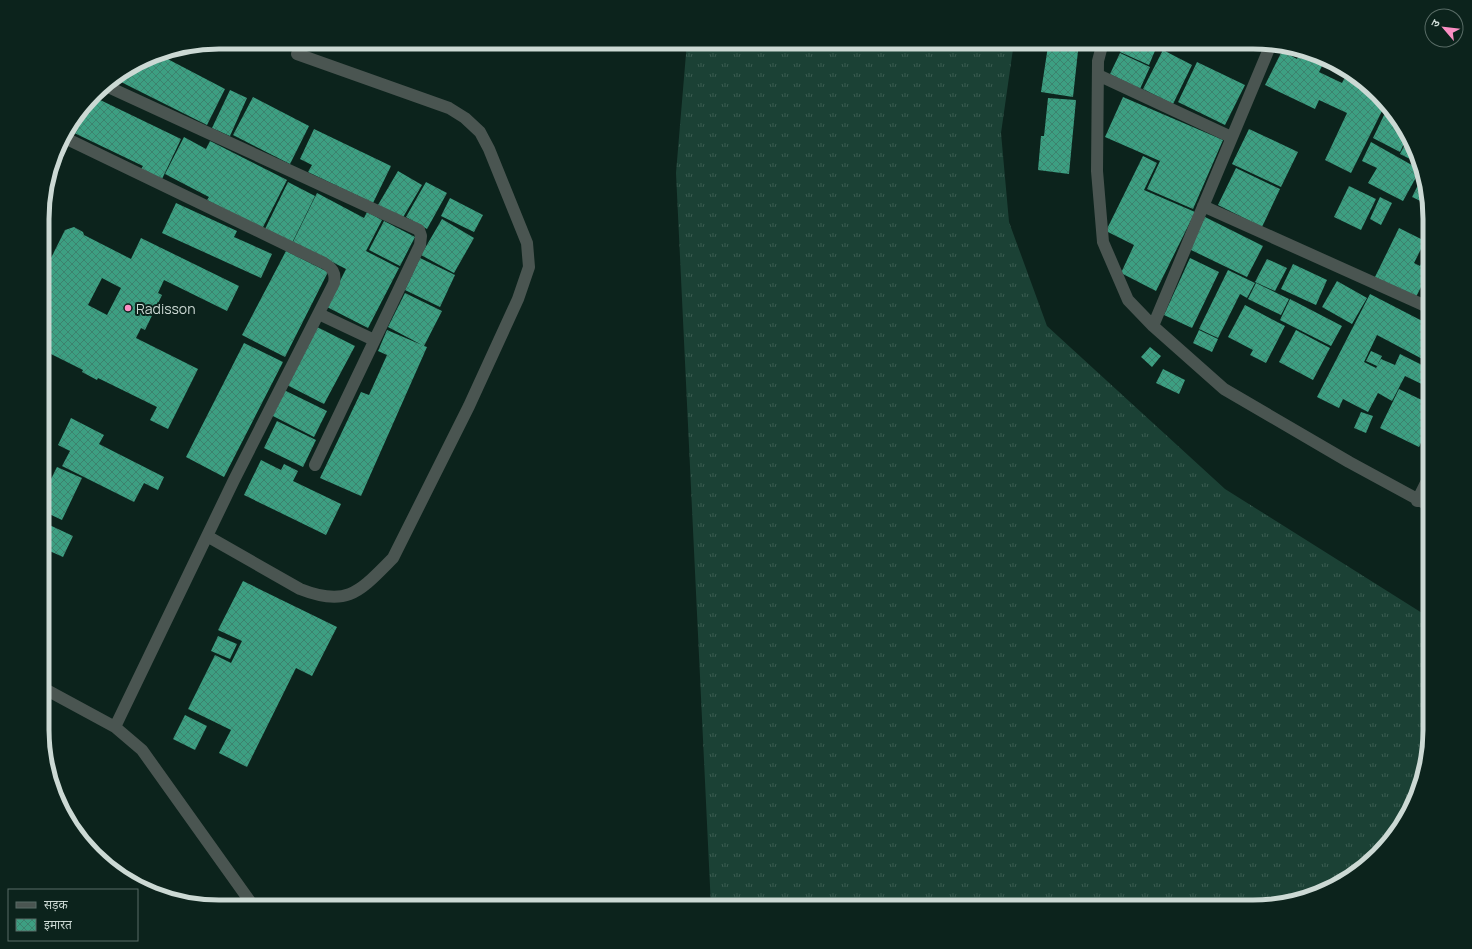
<svg xmlns="http://www.w3.org/2000/svg" width="1472" height="949" font-family="Manrope,'Noto Sans Devanagari',sans-serif">
<style>
.grass{fill:url(#grass-tufts)}
.building{fill:url(#building-cross-hatch);fill-rule:evenodd}
.lines{fill:none;stroke-linecap:round;stroke-linejoin:round}
.street{stroke:#4a5551;stroke-width:12}
.poi-dot{fill:#fb8fc4;stroke:#0c231c;stroke-width:1.5}
.labels{text-anchor:middle;dominant-baseline:central;stroke-width:4;stroke-linejoin:round;paint-order:stroke}
.poi-label{font-size:14px;fill:#ccd9d4;stroke:#0c231c;text-anchor:start}
.rim{fill:none;stroke:#ccd9d4;stroke-width:5}
</style>
<defs>
<pattern id="grass-tufts" width="24" height="20" patternUnits="userSpaceOnUse"><rect width="24" height="20" fill="#1b4135"/><path d="M3 7l-1-3M5 7V3M7 7l1-3M15 17l-1-3M17 17v-4M19 17l1-3" fill="none" stroke="#3b5c51"/></pattern>
<pattern id="building-cross-hatch" width="8" height="8" patternUnits="userSpaceOnUse"><rect width="8" height="8" fill="#3d9f82"/><path d="M0 0l8 8M0 8l8-8" fill="none" stroke="#3d836e"/></pattern>
</defs>
<rect width="100%" height="100%" fill="#0c231c"/>
<path class="grass" d="M 687,42 L 1014,42 L 1001,133 L 1009,222 L 1047,326 L 1225,489 L 1430,618 L 1430,741 L 1421,787 L 1400,828 L 1341,883 L 1264,907 L 711,907 L 676,173 Z"/>
<path class="building" d="M 1036,42 L 1079,42 L 1073,97 L 1041,92 L 1048,46 L 1036,44 Z
M 1124,42 L 1148,42 L 1157,46 L 1149,65 L 1120,52 Z
M 1157,42 L 1179,42 L 1174,51 Z
M 1163,50 L 1192,65 L 1173,104 L 1143,89 Z
M 1282,51 L 1297,59 L 1300,53 L 1323,64 L 1319,72 L 1342,83 L 1346,75 L 1362,84 L 1384,107 L 1351,173 L 1325,160 L 1347,113 L 1319,100 L 1315,109 L 1265,85 Z
M 1120,53 L 1150,67 L 1140,89 L 1110,74 Z
M 158,54 L 225,89 L 207,125 L 121,82 L 126,71 L 152,55 Z
M 1197,62 L 1245,85 L 1225,125 L 1178,102 Z
M 230,90 L 247,98 L 230,136 L 212,128 Z
M 94,97 L 181,139 L 162,179 L 141,169 L 143,166 L 68,130 Z
M 253,97 L 309,126 L 290,164 L 233,135 Z
M 1123,97 L 1223,140 L 1193,209 L 1147,189 L 1160,161 L 1105,137 Z
M 1048,98 L 1076,100 L 1069,174 L 1038,170 L 1041,136 L 1044,136 Z
M 1384,115 L 1398,121 L 1406,130 L 1408,135 L 1400,152 L 1373,138 Z
M 314,129 L 391,166 L 373,203 L 308,172 L 312,165 L 300,159 Z
M 1249,129 L 1298,152 L 1281,187 L 1232,164 Z
M 184,137 L 206,149 L 210,141 L 287,180 L 262,229 L 207,200 L 209,197 L 165,174 Z
M 1408,138 L 1413,152 L 1416,162 L 1400,154 Z
M 1371,142 L 1417,168 L 1419,172 L 1403,201 L 1368,183 L 1377,168 L 1362,161 Z
M 1143,156 L 1157,163 L 1144,190 L 1195,212 L 1156,291 L 1121,273 L 1134,245 L 1106,231 Z
M 1236,168 L 1280,189 L 1262,227 L 1218,205 Z
M 398,171 L 422,185 L 402,219 L 378,205 Z
M 1421,179 L 1423,185 L 1429,205 L 1412,197 Z
M 288,182 L 315,196 L 292,243 L 265,229 Z
M 426,182 L 447,193 L 427,229 L 406,217 Z
M 1349,186 L 1376,199 L 1361,230 L 1334,217 Z
M 317,193 L 364,218 L 367,212 L 382,220 L 366,251 L 399,268 L 368,328 L 327,307 L 346,269 L 293,242 Z
M 1380,197 L 1392,203 L 1381,225 L 1370,219 Z
M 450,198 L 483,215 L 474,232 L 441,216 Z
M 176,203 L 237,231 L 234,237 L 272,254 L 261,278 L 162,233 Z
M 1205,217 L 1263,246 L 1247,277 L 1189,249 Z
M 442,219 L 474,238 L 454,273 L 421,255 Z
M 384,221 L 415,237 L 400,266 L 369,250 Z
M 74,227 L 83,232 L 84,235 L 131,259 L 141,238 L 239,286 L 227,311 L 164,280 L 158,293 L 162,295 L 145,330 L 141,328 L 136,338 L 198,369 L 168,429 L 150,420 L 157,407 L 98,378 L 97,380 L 82,372 L 83,370 L 43,350 L 43,274 L 65,230 ZM 102,278 L 121,288 L 107,315 L 88,305 Z
M 1399,228 L 1425,241 L 1414,263 L 1420,266 L 1430,246 L 1430,269 L 1416,297 L 1375,277 Z
M 286,251 L 328,272 L 285,357 L 242,335 Z
M 420,258 L 455,275 L 440,307 L 405,290 Z
M 1190,258 L 1219,272 L 1192,328 L 1164,315 Z
M 1267,259 L 1287,268 L 1275,291 L 1255,282 Z
M 1293,264 L 1327,280 L 1316,305 L 1281,289 Z
M 1228,270 L 1255,283 L 1247,298 L 1240,294 L 1218,338 L 1199,329 Z
M 1337,281 L 1367,298 L 1352,324 L 1322,307 Z
M 1256,283 L 1289,299 L 1281,315 L 1248,299 Z
M 405,293 L 442,311 L 424,346 L 427,347 L 361,496 L 320,478 L 361,392 L 369,395 L 387,355 L 378,351 L 387,330 L 422,345 L 388,327 Z
M 1370,294 L 1430,325 L 1430,363 L 1377,335 L 1364,362 L 1376,368 L 1381,359 L 1395,365 L 1400,354 L 1430,369 L 1430,388 L 1405,376 L 1392,401 L 1378,393 L 1368,412 L 1343,399 L 1339,408 L 1317,397 Z
M 1290,299 L 1342,326 L 1331,346 L 1280,320 Z
M 1245,305 L 1285,326 L 1266,363 L 1250,355 L 1253,350 L 1228,337 Z
M 315,326 L 355,346 L 324,404 L 285,384 Z
M 1199,330 L 1218,339 L 1212,352 L 1193,343 Z
M 1296,330 L 1330,348 L 1313,380 L 1279,362 Z
M 244,343 L 283,362 L 224,477 L 186,457 Z
M 1150,347 L 1161,356 L 1152,367 L 1141,357 Z
M 1371,351 L 1382,356 L 1377,366 L 1366,361 Z
M 1163,369 L 1185,380 L 1179,394 L 1156,383 Z
M 1399,389 L 1430,404 L 1430,425 L 1419,447 L 1380,428 Z
M 284,390 L 327,411 L 314,437 L 271,415 Z
M 1361,412 L 1373,416 L 1366,433 L 1354,428 Z
M 71,418 L 104,435 L 99,444 L 164,477 L 158,490 L 144,483 L 134,502 L 62,466 L 70,451 L 58,445 Z
M 277,421 L 316,440 L 303,467 L 264,448 Z
M 261,460 L 281,470 L 284,464 L 298,471 L 293,481 L 341,504 L 326,535 L 244,495 Z
M 57,467 L 82,478 L 62,520 L 47,513 L 43,520 L 43,482 L 48,485 Z
M 43,522 L 73,536 L 63,557 L 43,548 Z
M 243,581 L 337,627 L 312,676 L 296,668 L 247,767 L 219,753 L 231,730 L 188,709 L 215,655 L 231,663 L 242,641 L 218,630 Z
M 218,636 L 237,644 L 230,659 L 211,651 Z
M 185,715 L 207,726 L 195,750 L 173,739 Z"/>
<g class="lines">
<path class="street" d="M 1103,42 L 1098,61 L 1097,171 L 1103,242 L 1128,300 L 1153,326 L 1224,389 L 1349,462 L 1430,506
M 1098,75 L 1231,137
M 104,85 L 419,230 L 421,236 L 420,245 L 315,465
M 63,137 L 324,263 C 332,268 336,272 334,283 L 234,480 L 115,727
M 1203,206 L 1430,308
M 319,314 L 374,340
M 1153,326 L 1271,44
M 1417,501 L 1430,475
M 207,536 L 300,589 C 348,608 360,591 393,558 L 469,406 L 518,299 L 529,267 L 527,243 L 489,149 L 480,132 L 465,118 L 449,108 L 297,54
M 43,688 L 115,727 L 142,750 L 254,907"/>
</g>
<circle class="poi-dot" cx="128" cy="308" r="4"/>
<g class="labels">
<g class="poi-label">
<text x="136" y="308">Radisson</text>
</g>
</g>
<path d="M0 0H1472V949H0ZM219 49H1253A170 170 0 0 1 1423 219V730A170 170 0 0 1 1253 900H219A170 170 0 0 1 49 730V219A170 170 0 0 1 219 49Z" fill="#0c231c" fill-rule="evenodd"/>
<path class="rim" d="M219 49H1253A170 170 0 0 1 1423 219V730A170 170 0 0 1 1253 900H219A170 170 0 0 1 49 730V219A170 170 0 0 1 219 49Z"/>
<rect x="8" y="889" width="130" height="52" fill="#0c231c" stroke="#596c66"/>
<rect x="16" y="902" width="20" height="6" fill="#4a5551" stroke="#596c66"/>
<text x="44" y="909" font-size="12" fill="#ccd9d4">सड़क</text>
<rect x="16" y="919" width="20" height="12" fill="url(#building-cross-hatch)" stroke="#596c66"/>
<text x="44" y="929" font-size="12" fill="#ccd9d4">इमारत</text>
<g transform="translate(1444 28) rotate(298)"><circle r="19" fill="#0c231c" stroke="#596c66"/>
<path d="M0-3L7 15L0 10L-7 15Z" fill="#fb8fc4"/>
<text y="-6" font-size="11" font-weight="bold" text-anchor="middle" fill="#ccd9d4">उ</text>
</g>
</svg>
